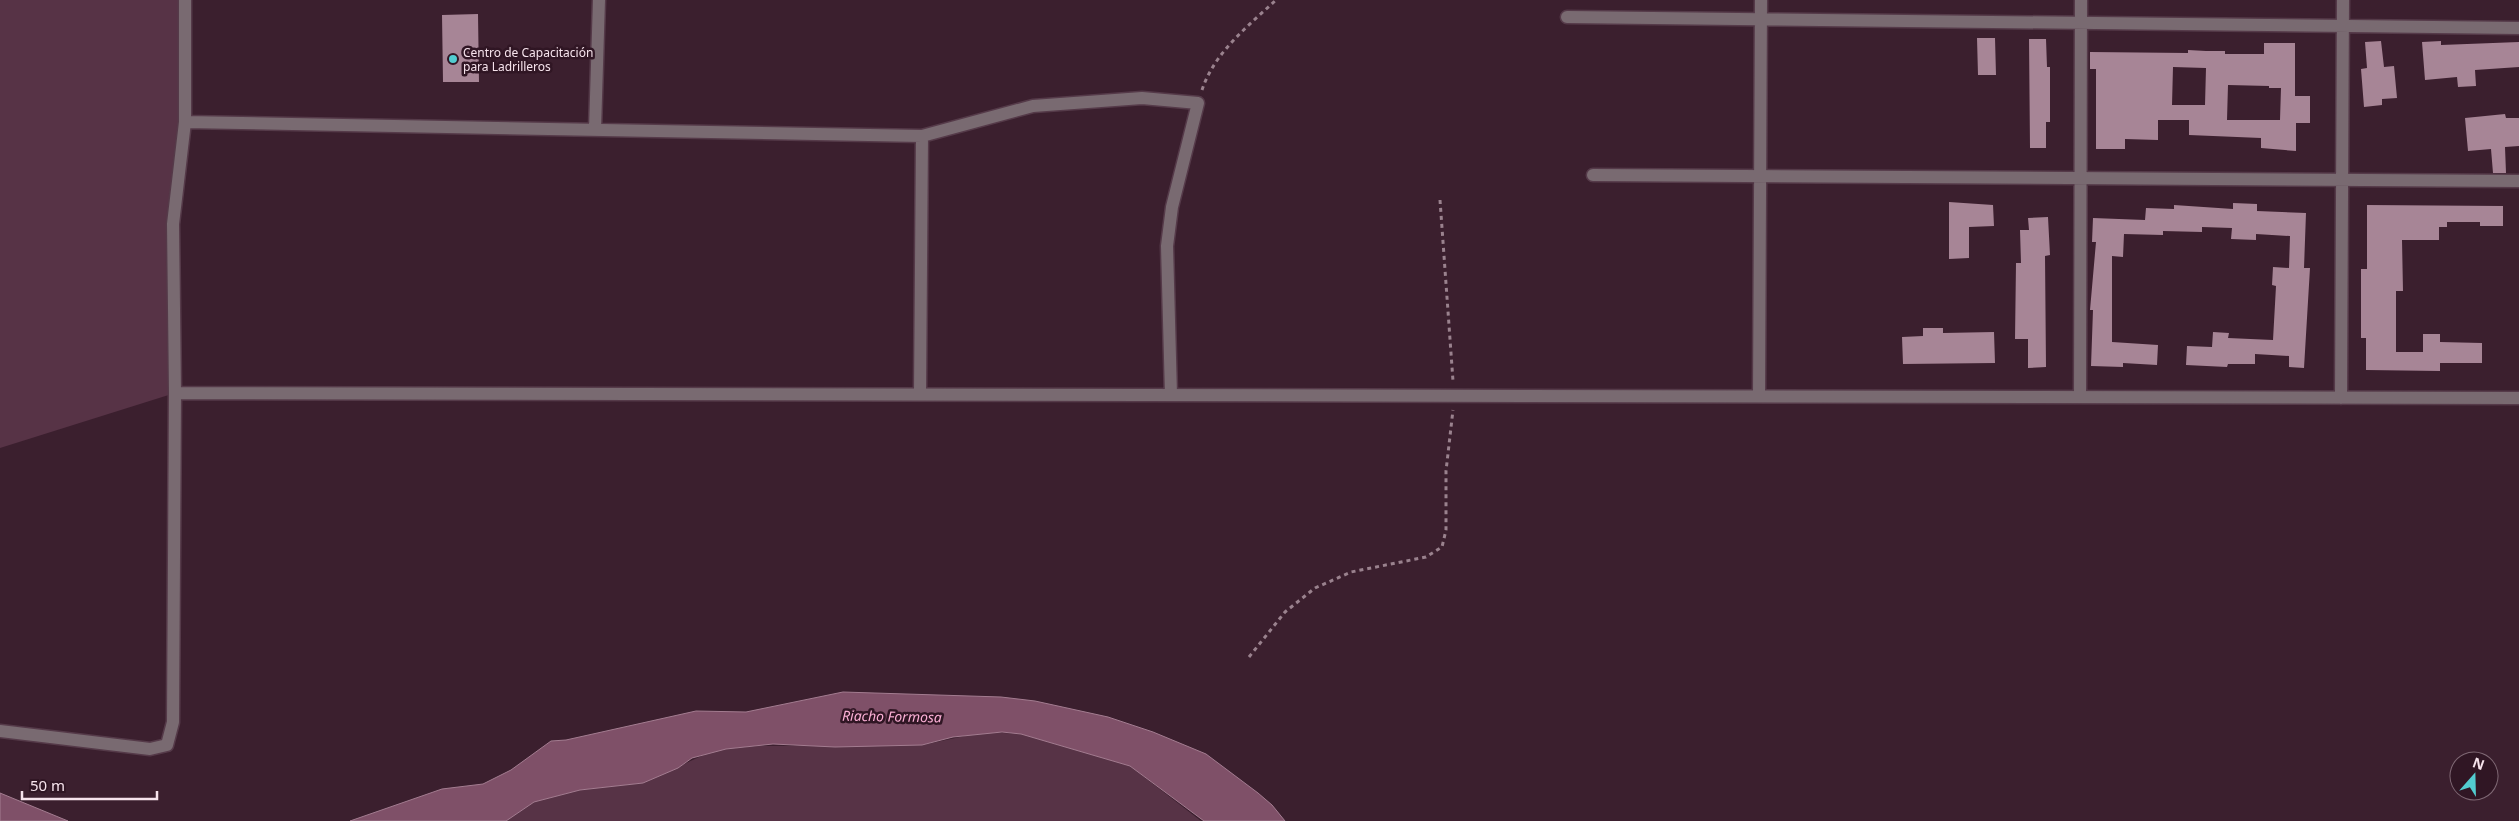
<svg xmlns="http://www.w3.org/2000/svg" width="2519" height="821" font-family="'Noto Sans',sans-serif">
<style>
.green{fill:#573346}
.water{fill:#7f5068;stroke:#a37c90}
.building{fill:#a78596;fill-rule:evenodd}
.lines{fill:none;stroke-linecap:round;stroke-linejoin:round}
.minor-casing{stroke:#553a49;stroke-width:15}
.path{stroke:#9a828e;stroke-width:3;stroke-dasharray:4 4;stroke-linecap:butt}
.minor{stroke:#796a71;stroke-width:12}
.poi-dot{fill:#52ccd0;stroke:#301624;stroke-width:2}
.labels{text-anchor:middle;dominant-baseline:central;stroke-width:5;stroke-linejoin:round;paint-order:stroke}
.poi-label{font-size:12px;fill:#f6e3ec;stroke:#301624;text-anchor:start}
.water-label{font-size:14px;font-style:italic;fill:#fcb0d6;stroke:#301624}
</style>
<rect width="100%" height="100%" fill="#3b1f2e"/>
<path class="green" d="M 0,0 L 185,0 L 185,122 L 173,224 L 175,393 L 0,448 Z
M 984,732 L 1021,734 L 1130,766 L 1201,821 L 506,821 L 534,802 L 580,790 L 643,783 L 710,752 L 726,749 L 758,746 L 922,745 Z"/>
<path class="water" d="M 843,692 L 1001,697 L 1035,701 L 1108,717 L 1153,732 L 1206,754 L 1258,793 L 1272,805 L 1285,821 L 1204,821 L 1130,766 L 1021,734 L 1002,732 L 953,737 L 922,745 L 835,747 L 773,744 L 726,749 L 692,758 L 678,768 L 643,783 L 580,790 L 534,802 L 506,821 L 350,821 L 442,789 L 483,784 L 511,770 L 551,741 L 566,740 L 696,711 L 746,712 Z
M 0,793 L 68,821 L 0,821 Z"/>
<path class="building" d="M 478,14 L 479,82 L 443,82 L 442,15 Z
M 1977,38 L 1995,38 L 1996,75 L 1978,75 Z
M 2029,39 L 2046,39 L 2047,67 L 2050,67 L 2050,122 L 2046,122 L 2046,148 L 2030,148 Z
M 2381,41 L 2384,67 L 2394,66 L 2397,98 L 2382,99 L 2382,105 L 2364,107 L 2361,69 L 2367,68 L 2365,42 Z
M 2441,41 L 2441,45 L 2519,42 L 2519,67 L 2475,70 L 2476,86 L 2458,87 L 2457,77 L 2425,80 L 2422,42 Z
M 2264,43 L 2295,43 L 2295,96 L 2310,96 L 2310,123 L 2296,123 L 2296,151 L 2261,148 L 2261,138 L 2189,135 L 2189,120 L 2158,120 L 2158,140 L 2125,139 L 2125,149 L 2096,149 L 2096,69 L 2090,69 L 2090,52 L 2188,53 L 2188,50 L 2206,51 L 2225,51 L 2225,54 L 2264,54 ZM 2173,67 L 2206,68 L 2205,105 L 2172,105 ZM 2228,85 L 2269,86 L 2269,88 L 2281,88 L 2280,120 L 2227,120 Z
M 2505,114 L 2506,118 L 2519,118 L 2519,146 L 2505,147 L 2506,173 L 2493,173 L 2491,149 L 2468,151 L 2465,118 Z
M 1949,202 L 1993,205 L 1994,226 L 1969,227 L 1969,258 L 1949,259 Z
M 2233,203 L 2257,204 L 2257,211 L 2306,213 L 2304,268 L 2310,268 L 2304,368 L 2289,367 L 2289,356 L 2255,354 L 2255,364 L 2228,364 L 2227,367 L 2186,365 L 2187,346 L 2212,347 L 2213,332 L 2229,333 L 2228,338 L 2273,340 L 2276,286 L 2272,285 L 2273,267 L 2289,268 L 2290,236 L 2256,234 L 2256,240 L 2231,239 L 2232,228 L 2202,227 L 2202,232 L 2163,231 L 2163,235 L 2124,234 L 2123,257 L 2112,256 L 2112,342 L 2158,345 L 2157,365 L 2123,363 L 2123,367 L 2091,366 L 2093,310 L 2090,310 L 2096,242 L 2092,242 L 2093,218 L 2145,220 L 2146,208 L 2174,209 L 2174,205 L 2233,209 Z
M 2367,205 L 2503,206 L 2503,226 L 2480,226 L 2480,222 L 2447,222 L 2447,227 L 2439,227 L 2439,240 L 2402,240 L 2403,291 L 2396,291 L 2396,352 L 2423,352 L 2423,334 L 2440,334 L 2440,342 L 2482,343 L 2482,363 L 2440,363 L 2440,371 L 2366,370 L 2366,338 L 2361,338 L 2361,269 L 2367,269 Z
M 2048,217 L 2050,255 L 2045,256 L 2046,367 L 2028,368 L 2028,339 L 2015,339 L 2016,263 L 2021,263 L 2020,230 L 2029,230 L 2028,218 Z
M 1923,328 L 1943,328 L 1943,333 L 1994,332 L 1995,363 L 1903,364 L 1902,337 L 1923,336 Z"/>
<g class="lines">
<defs>
<path id="minor" d="M 1567,17 L 2519,28
M 185,122 L 922,136 L 1033,106 L 1142,98 L 1198,103 L 1172,207 L 1167,246 L 1171,395
M 595,129 L 599,0
M 1593,175 L 2519,181
M 175,393 L 2519,398
M 920,394 L 922,136
M 1759,396 L 1761,0
M 2080,397 L 2081,0
M 2341,398 L 2343,0
M 0,731 L 150,749 L 167,745 L 173,722 L 175,393 L 173,224 L 185,122 L 185,0"/>
</defs>
<use href="#minor" class="minor-casing"/>
<path class="path" d="M 1202,90 C 1214,53 1248,26 1276,0
M 1440,200 L 1453,381
M 1249,657 L 1285,612 L 1315,588 L 1351,572 L 1426,557 L 1442,547 L 1446,530 L 1446,471 L 1453,410"/>
<use href="#minor" class="minor"/>
</g>
<circle class="poi-dot" cx="453" cy="59" r="5"/>
<g class="labels">
<g class="poi-label">
<text x="463" y="52">Centro de Capacitación<tspan x="463" dy="14">para Ladrilleros</tspan></text>
</g>
<g class="water-label">
<text transform="translate(892 716) rotate(1)">Riacho Formosa</text>
</g>
</g>
<g transform="translate(2474 776) rotate(20)"><circle r="24" fill="#301624" stroke="#7f6874"/>
<path d="M0-4L9 19L0 12L-9 19Z" fill="#52ccd0"/>
<text y="-8" font-size="14" font-weight="bold" text-anchor="middle" fill="#f6e3ec">N</text>
</g>
<path d="M22 791v8h135v-8" fill="none" stroke="#f6e3ec" stroke-width="2.5"/>
<text x="30" y="791" font-size="15" fill="#f6e3ec" stroke="#301624" stroke-width="4" paint-order="stroke">50 m</text>
</svg>
